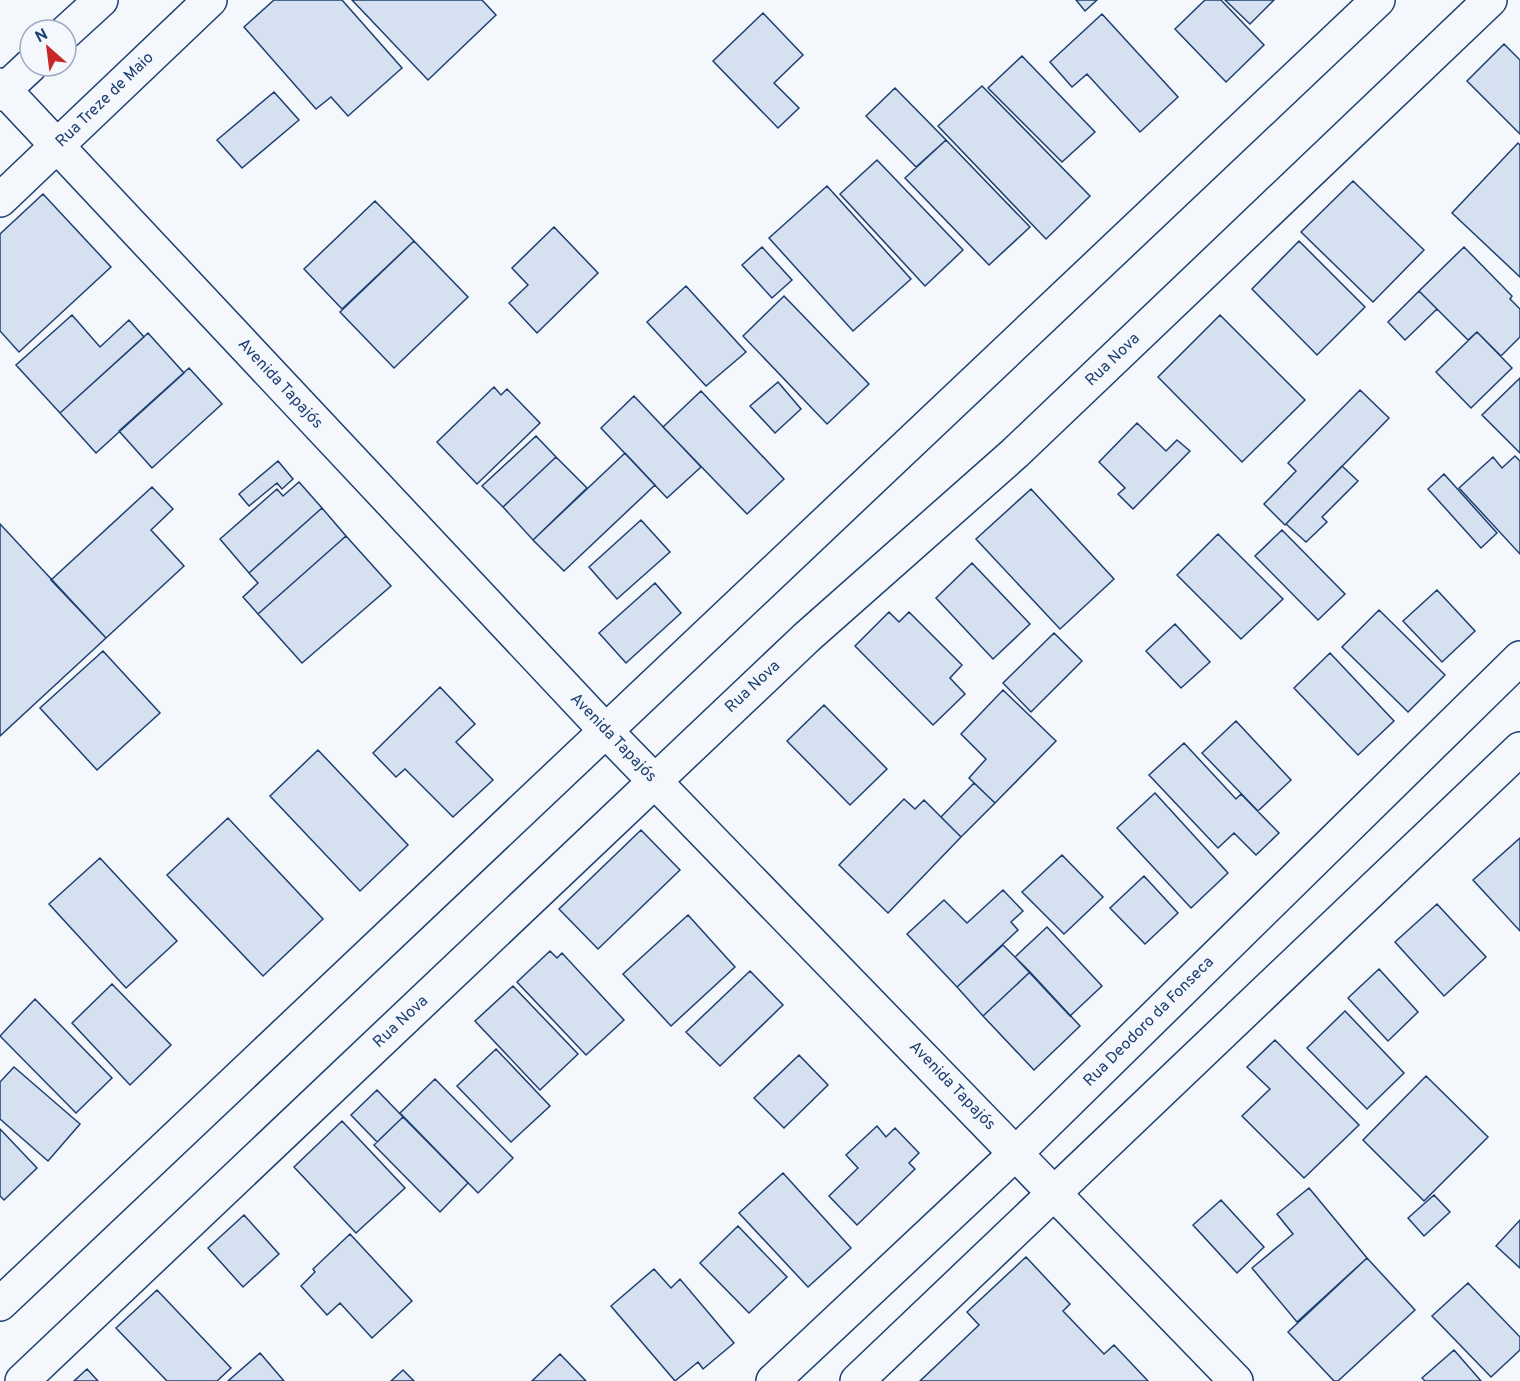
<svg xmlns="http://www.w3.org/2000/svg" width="1520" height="1381" font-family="Overpass,sans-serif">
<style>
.building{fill:#d5e0f0;stroke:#1d3f73;stroke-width:1.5}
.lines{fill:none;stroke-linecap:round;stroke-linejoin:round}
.minor-casing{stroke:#1d3f73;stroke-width:36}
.minor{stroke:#f4f7fb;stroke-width:33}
.labels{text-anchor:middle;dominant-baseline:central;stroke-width:4.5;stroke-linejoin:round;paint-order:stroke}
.street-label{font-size:16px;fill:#1d3f73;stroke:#f4f7fb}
</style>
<rect width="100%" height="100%" fill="#f4f7fb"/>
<path class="building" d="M 274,0 L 342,0 L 402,68 L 348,116 L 331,97 L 316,109 L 244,27 Z
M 352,0 L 482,0 L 496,15 L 428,80 Z
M 1076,0 L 1097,0 L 1085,11 Z
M 1205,0 L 1221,0 L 1264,45 L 1226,82 L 1175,29 Z
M 1225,0 L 1274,0 L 1250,24 Z
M 763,13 L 803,55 L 774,83 L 799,108 L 778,128 L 713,61 Z
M 1102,14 L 1178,97 L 1140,132 L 1087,74 L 1072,87 L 1050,62 Z
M 1504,44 L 1520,60 L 1520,134 L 1467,81 Z
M 1022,56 L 1095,132 L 1062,162 L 988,88 Z
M 982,86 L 1090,196 L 1046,239 L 938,126 Z
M 895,88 L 946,140 L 916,167 L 866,116 Z
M 274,92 L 299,120 L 242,168 L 217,140 Z
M 946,140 L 1030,227 L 989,265 L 905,178 Z
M 1518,143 L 1520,145 L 1520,277 L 1452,213 Z
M 877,160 L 963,250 L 925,286 L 840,194 Z
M 1353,181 L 1424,250 L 1373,302 L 1301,232 Z
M 827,186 L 911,279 L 853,331 L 769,238 Z
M 43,194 L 111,267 L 19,352 L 0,331 L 0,234 Z
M 375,201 L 414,241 L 342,309 L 304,269 Z
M 554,227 L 598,273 L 537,333 L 509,303 L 528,285 L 512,268 Z
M 414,241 L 468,297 L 394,368 L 340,312 Z
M 1299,241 L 1365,307 L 1317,355 L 1252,289 Z
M 762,247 L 792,280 L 772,298 L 742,265 Z
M 1464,247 L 1512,296 L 1510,299 L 1520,309 L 1520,337 L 1501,356 L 1477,332 L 1468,340 L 1419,291 Z
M 686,286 L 746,352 L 706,386 L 647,322 Z
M 1419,291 L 1437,309 L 1405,340 L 1388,322 Z
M 784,296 L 869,384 L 827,424 L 743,336 Z
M 72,315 L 100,347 L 129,320 L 144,337 L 60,413 L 16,365 Z
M 1220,315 L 1305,400 L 1242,462 L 1158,377 Z
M 1477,332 L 1512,368 L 1471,408 L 1436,372 Z
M 148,333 L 184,373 L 96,453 L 60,413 Z
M 189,368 L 222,404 L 152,468 L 119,431 Z
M 1520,378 L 1520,453 L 1482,415 Z
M 778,382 L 801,409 L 775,433 L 750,406 Z
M 494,387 L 501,395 L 507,389 L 540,423 L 477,484 L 437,442 Z
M 1360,390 L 1389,418 L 1285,525 L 1264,504 L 1296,471 L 1288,463 Z
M 701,391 L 784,479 L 747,514 L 663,427 Z
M 634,396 L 701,467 L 667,498 L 601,428 Z
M 1137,423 L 1166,451 L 1177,440 L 1190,451 L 1133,509 L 1118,494 L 1125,488 L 1099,462 Z
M 536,436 L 556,457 L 503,507 L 482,486 Z
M 625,453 L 655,485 L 564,571 L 533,540 Z
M 1515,456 L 1520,461 L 1520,554 L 1459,488 L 1493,457 L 1502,468 Z
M 556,457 L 587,488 L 533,540 L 503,507 Z
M 278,461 L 293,479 L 282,489 L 277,483 L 249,506 L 239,494 Z
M 1342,466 L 1358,481 L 1322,517 L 1327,522 L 1306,542 L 1286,524 Z
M 1444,474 L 1497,533 L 1481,548 L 1428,489 Z
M 299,482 L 322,508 L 249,573 L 220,539 L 277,489 L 283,496 Z
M 152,487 L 173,509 L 151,530 L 184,566 L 106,638 L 51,580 Z
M 1031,489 L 1114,579 L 1060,629 L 976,539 Z
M 322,508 L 346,536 L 258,614 L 243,597 L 258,583 L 249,573 Z
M 641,520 L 670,552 L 617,599 L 589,567 Z
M 0,524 L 106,638 L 0,736 Z
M 1282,530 L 1345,594 L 1318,620 L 1255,556 Z
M 1218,534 L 1283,599 L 1241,639 L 1177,575 Z
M 346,536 L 391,586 L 302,663 L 258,614 Z
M 972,563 L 1030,624 L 993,659 L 936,598 Z
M 655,583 L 681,613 L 626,663 L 599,633 Z
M 1437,590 L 1475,631 L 1442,662 L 1403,621 Z
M 1379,610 L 1445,675 L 1408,712 L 1342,647 Z
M 889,612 L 899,622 L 909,612 L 962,665 L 950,678 L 965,694 L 933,725 L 855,646 Z
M 1175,624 L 1210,662 L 1181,688 L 1146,651 Z
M 1054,633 L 1082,661 L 1031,712 L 1003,683 Z
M 103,651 L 160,713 L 97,770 L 40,708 Z
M 1330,653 L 1394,721 L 1358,755 L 1294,688 Z
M 440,687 L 475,724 L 456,742 L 493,780 L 453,817 L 405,769 L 396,777 L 373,753 Z
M 1003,690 L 1056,741 L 995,803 L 969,778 L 986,759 L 961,734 Z
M 824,705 L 887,769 L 850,805 L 787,741 Z
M 1236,721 L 1291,780 L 1258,811 L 1202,753 Z
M 1184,743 L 1236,799 L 1241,794 L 1279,833 L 1256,855 L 1234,833 L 1218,848 L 1149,775 Z
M 318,750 L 408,845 L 360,891 L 270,796 Z
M 974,783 L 995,803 L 961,837 L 941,817 Z
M 1155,793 L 1228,873 L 1191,908 L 1117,828 Z
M 904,799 L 915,809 L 924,800 L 961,837 L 888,913 L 839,865 Z
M 228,818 L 323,919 L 263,976 L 167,875 Z
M 641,830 L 680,870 L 598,949 L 559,909 Z
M 1520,838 L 1520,931 L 1473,880 Z
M 1062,855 L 1103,897 L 1064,934 L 1022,892 Z
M 100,858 L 177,941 L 126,988 L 49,904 Z
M 1144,876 L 1178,913 L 1145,944 L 1110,908 Z
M 1003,890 L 1023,911 L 1011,922 L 1018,930 L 957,987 L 907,934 L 944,900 L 967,923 Z
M 1437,904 L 1486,957 L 1444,996 L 1395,942 Z
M 688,915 L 735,967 L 671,1026 L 623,974 Z
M 1047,927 L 1102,986 L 1070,1016 L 1015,957 Z
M 1003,945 L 1030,972 L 983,1016 L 957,987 Z
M 550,951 L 557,958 L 562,953 L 624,1020 L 586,1055 L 517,982 Z
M 1379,969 L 1418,1012 L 1388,1041 L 1348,998 Z
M 750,971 L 783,1005 L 720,1066 L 686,1032 Z
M 1030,972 L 1080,1026 L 1034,1070 L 983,1016 Z
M 112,984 L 171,1045 L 130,1085 L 72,1023 Z
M 513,986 L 578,1054 L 540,1090 L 475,1021 Z
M 35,999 L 112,1078 L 76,1113 L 0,1036 Z
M 1345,1011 L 1404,1073 L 1367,1109 L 1307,1048 Z
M 1275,1040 L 1359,1125 L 1304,1178 L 1242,1116 L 1270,1089 L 1247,1067 Z
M 496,1049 L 550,1106 L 511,1142 L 457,1086 Z
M 799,1055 L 828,1085 L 784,1128 L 754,1098 Z
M 14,1067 L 80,1124 L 48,1161 L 0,1119 L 0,1082 Z
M 1426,1076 L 1488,1137 L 1424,1201 L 1363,1140 Z
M 435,1079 L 513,1158 L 478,1193 L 400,1113 Z
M 377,1090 L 403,1117 L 377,1142 L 351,1115 Z
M 403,1117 L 468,1183 L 440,1212 L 374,1145 Z
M 342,1121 L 405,1188 L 356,1233 L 294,1167 Z
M 877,1126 L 886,1137 L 895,1128 L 919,1153 L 909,1163 L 915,1169 L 857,1225 L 829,1196 L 858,1168 L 846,1155 Z
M 0,1129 L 37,1168 L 4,1200 L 0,1196 Z
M 783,1173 L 851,1248 L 808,1287 L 739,1213 Z
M 1309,1188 L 1367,1258 L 1297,1322 L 1252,1268 L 1293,1234 L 1277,1214 Z
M 1434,1195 L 1450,1212 L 1424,1236 L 1408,1218 Z
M 1221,1200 L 1264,1247 L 1237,1273 L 1193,1225 Z
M 244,1215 L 279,1254 L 243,1287 L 208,1248 Z
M 1520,1220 L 1520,1268 L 1496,1246 Z
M 738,1226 L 787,1277 L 749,1313 L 700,1263 Z
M 350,1234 L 412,1301 L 372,1338 L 340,1303 L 327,1315 L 301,1286 L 315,1272 L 313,1269 Z
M 1026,1257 L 1070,1304 L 1063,1311 L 1104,1354 L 1114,1345 L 1148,1381 L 920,1381 L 979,1325 L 967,1312 Z
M 1367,1258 L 1415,1310 L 1338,1381 L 1334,1381 L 1288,1332 Z
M 654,1269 L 671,1288 L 680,1279 L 734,1343 L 703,1369 L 698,1362 L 675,1381 L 611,1306 Z
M 1468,1283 L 1520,1337 L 1520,1350 L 1491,1377 L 1432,1316 Z
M 157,1290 L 231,1368 L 217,1381 L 167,1381 L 116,1328 Z
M 1454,1350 L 1481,1381 L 1425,1381 L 1422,1378 Z
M 260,1353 L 284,1381 L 228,1381 Z
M 560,1354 L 586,1381 L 532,1381 Z
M 87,1369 L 98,1381 L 74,1381 Z
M 403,1370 L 414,1381 L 391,1381 Z"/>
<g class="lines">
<defs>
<path id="minor" d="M 66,32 L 101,0
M 0,85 L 606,731 L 1236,1381
M 0,94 L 30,66
M 0,200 L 210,0
M 0,1304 L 1378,0
M 22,1381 L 807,637 L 1015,453 L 1490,0
M 773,1381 L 1016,1153 L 1520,658
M 857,1381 L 1520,749"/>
</defs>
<use href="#minor" class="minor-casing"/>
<use href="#minor" class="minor"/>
</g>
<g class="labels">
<g class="street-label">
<text transform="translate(105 100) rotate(-44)">Rua Treze de Maio</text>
<text transform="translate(1113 360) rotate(-44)">Rua Nova</text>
<text transform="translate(280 384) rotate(47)">Avenida Tapajós</text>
<text transform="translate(753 687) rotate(-43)">Rua Nova</text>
<text transform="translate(613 738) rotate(46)">Avenida Tapajós</text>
<text transform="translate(401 1022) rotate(-43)">Rua Nova</text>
<text transform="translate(1149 1022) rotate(-45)">Rua Deodoro da Fonseca</text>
<text transform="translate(952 1086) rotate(46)">Avenida Tapajós</text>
</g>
</g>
<g transform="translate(48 48) rotate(332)"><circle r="28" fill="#f4f7fb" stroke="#9eadc5" stroke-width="1.5"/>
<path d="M0-4.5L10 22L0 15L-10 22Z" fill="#c62828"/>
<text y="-9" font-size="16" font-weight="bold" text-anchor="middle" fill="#1d3f73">N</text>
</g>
</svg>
